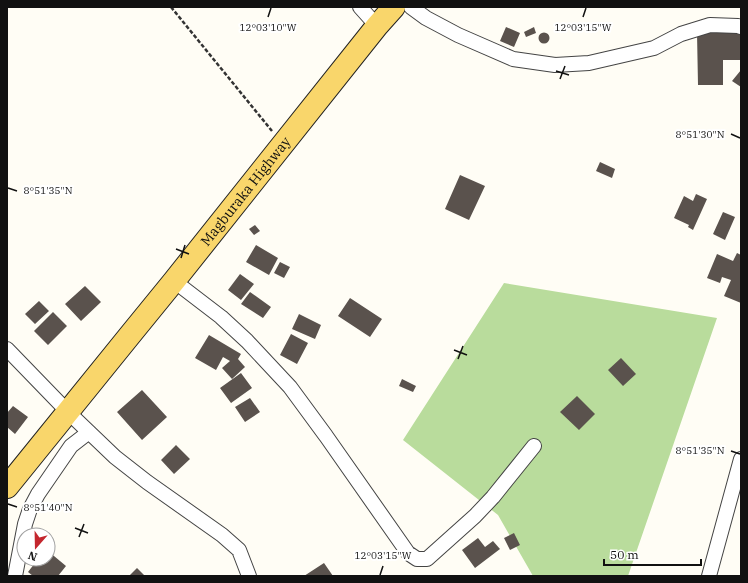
<svg xmlns="http://www.w3.org/2000/svg" width="748" height="583" font-family="'IBM Plex Serif',serif">
<style>
.forest{fill:#b9dc9c}
.building{fill:#5a524d}
.lines{fill:none;stroke-linecap:round;stroke-linejoin:round}
.street-casing{stroke:#444;stroke-width:16}
.primary-casing{stroke:#222;stroke-width:24}
.path{stroke:#333;stroke-width:2.5;stroke-dasharray:4 2;stroke-linecap:butt}
.street{stroke:#fff;stroke-width:14}
.primary{stroke:#f9d66b;stroke-width:22}
.ticks{fill:none;stroke:#111;stroke-width:1.5}
.labels{text-anchor:middle;dominant-baseline:central;stroke-width:4;stroke-linejoin:round;paint-order:stroke}
.street-label{font-size:14px;fill:#111;stroke:#fff}
.ticks-label{font-size:10px;text-anchor:middle;fill:#111;stroke:#fff;stroke-width:4;stroke-linejoin:round;paint-order:stroke}
</style>
<rect width="100%" height="100%" fill="#fffdf5"/>
<path class="forest" d="M 504,283 L 717,318 L 628,576 L 533,576 L 498,515 L 403,440 Z"/>
<path class="building" d="M 506,27 L 520,33 L 514,47 L 500,41 Z
M 534,27 L 536,33 L 526,37 L 524,32 Z
M 741,32 L 741,60 L 723,60 L 723,85 L 698,85 L 697,33 Z
M538.5 38a5.5 5.5 0 1 1 11 0a5.5 5.5 0 1 1-11 0Z
M 741,70 L 741,87 L 732,81 Z
M 600,162 L 615,169 L 612,178 L 596,171 Z
M 460,175 L 485,186 L 469,220 L 445,209 Z
M 696,194 L 707,199 L 693,230 L 688,227 L 689,225 L 674,218 L 684,196 L 693,201 Z
M 723,212 L 735,217 L 725,240 L 713,234 Z
M 255,225 L 260,231 L 254,235 L 249,229 Z
M 256,245 L 278,258 L 269,275 L 246,262 Z
M 737,253 L 741,255 L 741,303 L 724,296 L 731,280 L 722,277 L 720,283 L 707,278 L 717,254 L 733,261 Z
M 280,262 L 290,267 L 284,278 L 274,273 Z
M 240,274 L 254,284 L 241,300 L 228,290 Z
M 85,286 L 101,302 L 81,321 L 65,304 Z
M 250,292 L 271,307 L 263,318 L 241,304 Z
M 350,298 L 382,319 L 370,337 L 338,316 Z
M 39,301 L 49,311 L 35,324 L 25,314 Z
M 53,312 L 67,326 L 48,345 L 34,331 Z
M 299,314 L 321,325 L 315,339 L 292,329 Z
M 291,334 L 308,343 L 297,364 L 280,355 Z
M 209,335 L 241,354 L 238,359 L 245,367 L 232,379 L 222,368 L 230,361 L 223,357 L 216,370 L 195,358 Z
M 621,358 L 636,374 L 623,386 L 608,370 Z
M 241,373 L 252,388 L 231,403 L 220,388 Z
M 402,379 L 416,386 L 413,392 L 399,386 Z
M 142,390 L 167,417 L 142,440 L 117,412 Z
M 577,396 L 595,414 L 579,430 L 560,412 Z
M 250,398 L 260,412 L 245,422 L 235,407 Z
M 13,406 L 28,417 L 15,434 L 7,427 L 7,413 Z
M 176,445 L 190,459 L 174,474 L 161,460 Z
M 514,533 L 520,545 L 510,550 L 504,538 Z
M 478,538 L 485,547 L 493,541 L 500,549 L 475,568 L 462,550 Z
M 48,551 L 66,566 L 58,576 L 33,576 L 28,572 L 38,559 L 48,559 Z
M 324,563 L 333,576 L 304,576 Z
M 137,568 L 145,576 L 129,576 Z"/>
<g class="lines">
<defs>
<path id="street" d="M 360,7 L 377,26
M 411,7 L 426,18 L 458,35 L 513,59 L 555,65 L 589,63 L 654,48 L 681,34 L 710,25 L 738,26 L 741,27
M 174,281 L 221,317 L 247,341 L 290,387 L 326,436 L 408,553 L 417,559 L 427,559 L 475,516 L 493,497 L 534,446
M 7,349 L 68,412 L 115,457 L 147,482 L 222,535 L 239,550 L 249,576
M 15,576 L 25,524 L 30,509 L 38,494 L 71,446 L 89,432
M 709,576 L 741,459"/>
<g id="primary">
<path id="s1" d="M 7,487 L 130,335 L 174,281 L 377,26 L 394,7"/>
</g>
</defs>
<use href="#street" class="street-casing"/>
<use href="#primary" class="primary-casing"/>
<path class="path" d="M 171,7 L 272,131"/>
<use href="#street" class="street"/>
<use href="#primary" class="primary"/>
</g>
<path class="ticks" d="M 268,17 L 271,8M 583,17 L 586,8M 556,71 L 569,75M 560,79 L 565,66M 731,134 L 740,138M 8,188 L 17,191M 176,249 L 189,254M 181,258 L 185,245M 454,350 L 467,355M 458,359 L 463,346M 731,451 L 740,454M 8,504 L 17,507M 75,528 L 88,533M 79,537 L 84,524M 380,575 L 383,566"/>
<g class="labels">
<g class="street-label">
<text stroke="none"><textPath href="#s1" startOffset="380">Magburaka Highway</textPath></text>
</g>
</g>
<g class="ticks-label">
<text x="268" y="31">12°03'10"W</text>
<text x="583" y="31">12°03'15"W</text>
<text x="700" y="138">8°51'30"N</text>
<text x="48" y="194">8°51'35"N</text>
<text x="700" y="454">8°51'35"N</text>
<text x="48" y="511">8°51'40"N</text>
<text x="383" y="559">12°03'15"W</text>
</g>
<rect width="748" height="583" fill="none" stroke="#111111" stroke-width="16"/>
<g transform="translate(36 547) rotate(200)"><circle r="19" fill="#ffffff" stroke="#a0a0a0"/>
<path d="M0-3L7 15L0 10L-7 15Z" fill="#c4262e"/>
<text y="-6" font-size="11" font-weight="bold" text-anchor="middle" fill="#111111">N</text>
</g>
<path d="M604 559v6h97v-6" fill="none" stroke="#111111" stroke-width="2"/>
<text x="610" y="559" font-size="12" fill="#111111" stroke="#ffffff" stroke-width="3" paint-order="stroke">50 m</text>
</svg>
